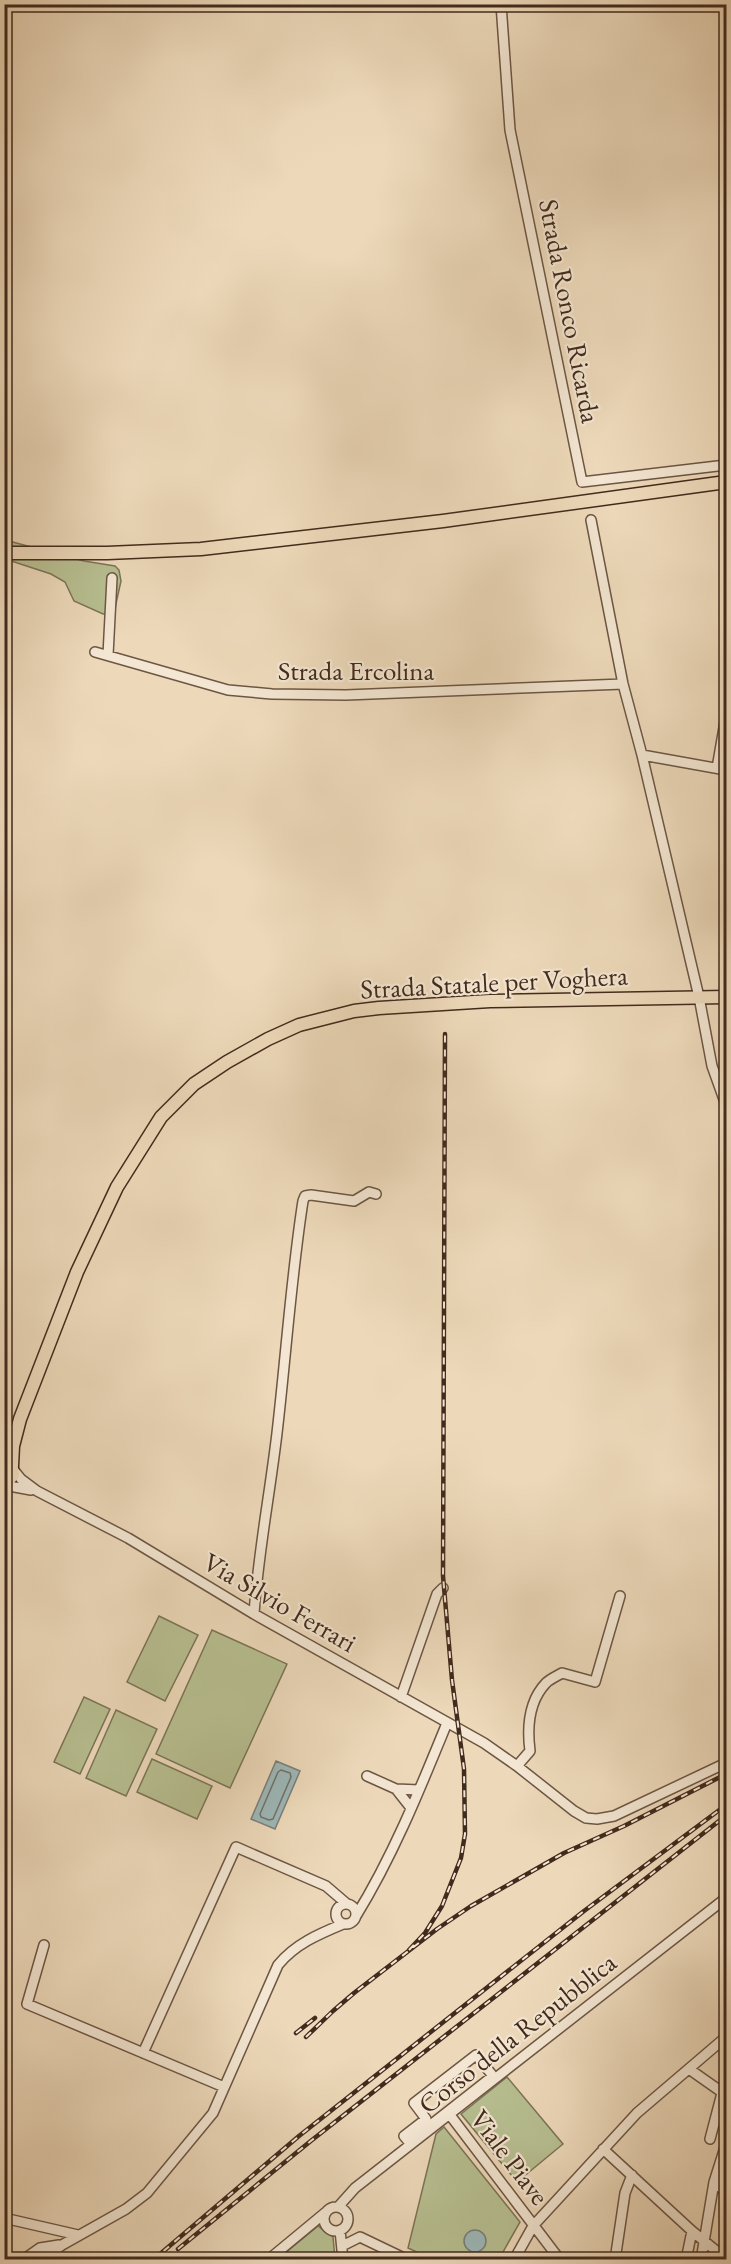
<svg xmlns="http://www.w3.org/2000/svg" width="731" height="2264" font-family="'EB Garamond',serif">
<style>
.green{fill:#b7bf91;stroke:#7c7456;stroke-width:1.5}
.water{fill:#9db8b9;stroke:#797f7a;stroke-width:1.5}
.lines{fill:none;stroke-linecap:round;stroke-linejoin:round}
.shore{stroke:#70716a;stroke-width:1.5}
.minor-casing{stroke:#6d5644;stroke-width:12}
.major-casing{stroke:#422a1c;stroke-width:15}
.minor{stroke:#f3e6d2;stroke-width:9}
.major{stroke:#edd9ba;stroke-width:12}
.rail-casing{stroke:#422a1c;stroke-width:4.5}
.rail{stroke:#f3e6d2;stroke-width:2;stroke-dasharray:7;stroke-linecap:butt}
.labels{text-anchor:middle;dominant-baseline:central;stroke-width:4.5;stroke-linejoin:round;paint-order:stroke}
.street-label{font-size:27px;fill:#422a1c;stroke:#f3e6d2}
</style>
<rect width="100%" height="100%" fill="#edd9ba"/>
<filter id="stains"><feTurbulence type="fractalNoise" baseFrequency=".00333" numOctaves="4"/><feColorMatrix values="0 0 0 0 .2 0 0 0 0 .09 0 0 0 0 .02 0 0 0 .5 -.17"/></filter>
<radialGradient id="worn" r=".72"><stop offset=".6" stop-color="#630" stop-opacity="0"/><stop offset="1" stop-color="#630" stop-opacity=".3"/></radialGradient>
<path class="green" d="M 5,540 L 84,561 L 115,566 L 119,570 L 121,581 L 114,613 L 103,614 L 74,601 L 65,582 L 51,574 L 5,559 Z
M 159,1616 L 198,1635 L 165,1701 L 127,1682 Z
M 212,1630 L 287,1664 L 230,1788 L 156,1754 Z
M 84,1697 L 110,1709 L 80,1774 L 54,1762 Z
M 116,1710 L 157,1729 L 126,1796 L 86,1778 Z
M 152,1759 L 212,1786 L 197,1819 L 137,1792 Z
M 507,2077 L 563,2144 L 517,2182 L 461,2114 Z
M 444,2127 L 520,2222 L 499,2259 L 432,2259 L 408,2248 L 436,2134 Z
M 318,2226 L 333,2237 L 335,2259 L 278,2259 Z"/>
<path class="water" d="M 276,1761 L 300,1771 L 275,1829 L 251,1819 Z
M464 2241a11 11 0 1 1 22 0a11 11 0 1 1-22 0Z"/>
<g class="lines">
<path class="shore" d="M 281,1770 L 290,1773 L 291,1777 L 273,1819 L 269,1820 L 261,1817 L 260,1814 L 278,1772 Z"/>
<defs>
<path id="minor" d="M 501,4 L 510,130 L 582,482 L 726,465
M 591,520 L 623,684 L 642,755 L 699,997 L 712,1066 L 726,1105
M 95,652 L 228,690 L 272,694 L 346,695 L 623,684
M 108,655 L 112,578
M 642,755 L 726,770
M 717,768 L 726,716
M 12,1468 L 21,1479 L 37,1491 L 128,1538 L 254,1614 L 484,1743 L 517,1766 L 574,1811 L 586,1818 L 597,1819 L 614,1816 L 726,1763
M 4,1485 L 31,1490
M 254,1614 C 258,1554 270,1493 277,1433 C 286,1356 291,1278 303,1201 L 305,1196 L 311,1195 L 354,1201 L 369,1192 L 376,1194
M 401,1697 L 437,1594 L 443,1588
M 517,1766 L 530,1751 C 527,1728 528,1702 546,1683 C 550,1679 557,1676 562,1673 L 595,1682 L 620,1596
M 367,1776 L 396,1789 L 419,1790
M 396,1789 L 411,1808
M336 1914a10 10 0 1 1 20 0a10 10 0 1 1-20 0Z
M 356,1916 C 393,1856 420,1789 447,1723
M 44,1945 L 27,2004 L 224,2087
M 143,2053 L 236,1847 L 326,1886 L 347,1904
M 476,2055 L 493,2076 L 409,2142 L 404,2136 L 426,2119 L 414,2103 Z
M 689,2069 L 726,2095
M 450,2115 L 560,2260
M 710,2139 L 722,2093
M 603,2149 L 692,2231 L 726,2259
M 714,2182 L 726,2192
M 338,2207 L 355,2188 L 726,1898
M324 2219a12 12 0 1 1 24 0a12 12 0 1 1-24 0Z
M 4,2218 L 78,2235
M 340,2230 L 343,2260
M 342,2246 L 360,2237 L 408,2260
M 23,2260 L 40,2248 L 59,2245
M 41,2260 L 62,2245 L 126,2209 L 147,2193 L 213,2113 L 278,1965 C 295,1944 319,1934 343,1924
M 268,2260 L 326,2212
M 514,2260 L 533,2226 L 637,2113 L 726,2037
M 615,2260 L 625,2193 L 632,2175
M 686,2260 L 692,2231
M 701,2260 L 714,2182 L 726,2144"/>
<path id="major" d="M 4,553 L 107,553 L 201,549 L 443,521 L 726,482
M 12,1466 L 13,1446 L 20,1419 L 77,1272 L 117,1187 L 161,1117 L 194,1084 L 227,1062 L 268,1039 L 299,1025 L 354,1011 L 379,1008 L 490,1001 L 726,997
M 4,1485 L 13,1475 L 12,1468 L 8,1461"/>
</defs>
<use href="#minor" class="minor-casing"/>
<use href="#major" class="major-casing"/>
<use href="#minor" class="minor"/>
<use href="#major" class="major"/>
<defs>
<path id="rail" d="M 409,1950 L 425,1933 L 442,1906 L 461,1858 L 465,1834 L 464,1769 L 452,1680 L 443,1576 L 445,1034
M 296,2033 L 315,2018
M 306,2037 L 333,2011 L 354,1993 L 437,1929 L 471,1906 L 564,1853 L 624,1826 L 726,1774
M 178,2249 L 312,2140 L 719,1821
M 153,2260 L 299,2136 L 584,1911 L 726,1805"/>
</defs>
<use href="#rail" class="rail-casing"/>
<use href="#rail" class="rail"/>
</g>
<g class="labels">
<g class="street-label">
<text transform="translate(570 311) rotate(79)">Strada Ronco Ricarda</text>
<text x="356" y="670">Strada Ercolina</text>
<text transform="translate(494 982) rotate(-3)">Strada Statale per Voghera</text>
<text transform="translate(280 1602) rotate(30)">Via Silvio Ferrari</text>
<text transform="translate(517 2033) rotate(-38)">Corso della Repubblica</text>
<text transform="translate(510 2157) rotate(53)">Viale Piave</text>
</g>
</g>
<rect width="731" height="2264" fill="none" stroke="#edd9ba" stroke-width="24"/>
<rect x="6" y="6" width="719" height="2252" fill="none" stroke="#422a1c" stroke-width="3"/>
<rect x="12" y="12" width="707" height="2240" fill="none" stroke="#422a1c" stroke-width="1.5"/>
<rect width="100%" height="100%" filter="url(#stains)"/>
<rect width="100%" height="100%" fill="url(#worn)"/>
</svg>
